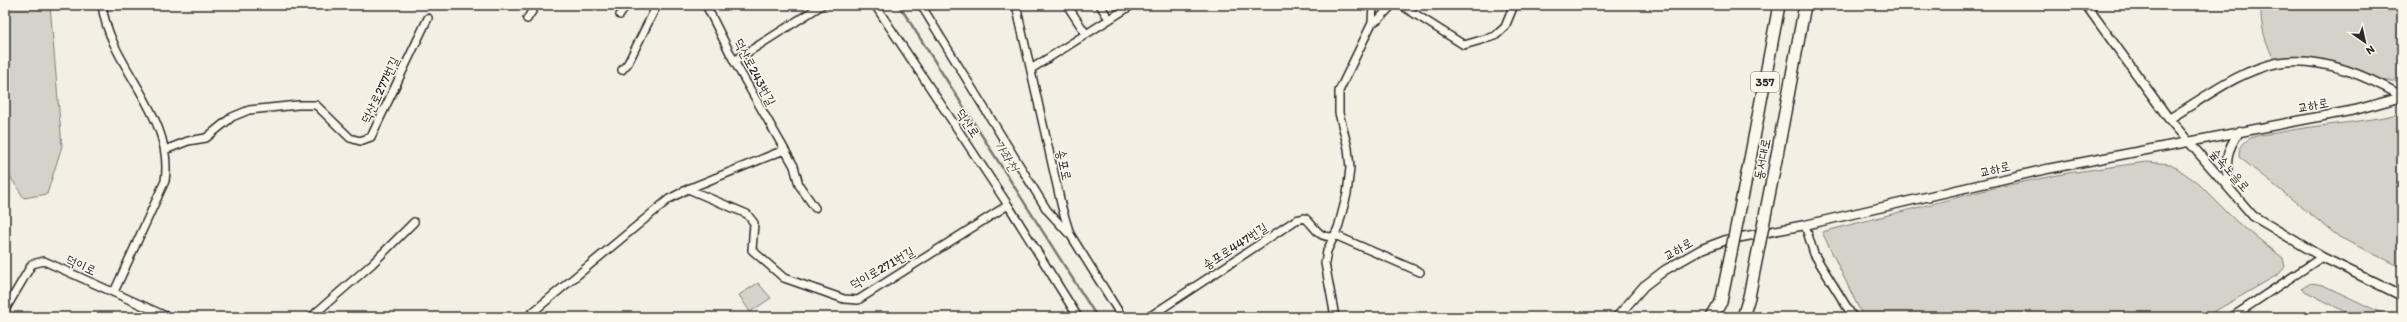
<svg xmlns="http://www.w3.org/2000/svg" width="2407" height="322" font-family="Itim,'Poor Story',sans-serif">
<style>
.green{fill:#d5d2c9;stroke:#807e7a}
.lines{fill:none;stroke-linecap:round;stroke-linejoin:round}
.stream{stroke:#787772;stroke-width:2.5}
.minor-casing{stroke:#2b2b2b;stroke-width:10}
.tertiary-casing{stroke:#2b2b2b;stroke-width:11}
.trunk-casing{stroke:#2b2b2b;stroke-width:14}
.minor{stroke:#fbf7ec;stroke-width:7}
.tertiary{stroke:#fbf7ec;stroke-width:8}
.trunk{stroke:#fbf7ec;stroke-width:11}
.trunk-bridge-casing{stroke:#2b2b2b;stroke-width:14;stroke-linecap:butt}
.trunk-bridge{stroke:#fbf7ec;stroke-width:11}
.labels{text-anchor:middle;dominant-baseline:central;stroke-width:3;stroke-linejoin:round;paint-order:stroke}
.shield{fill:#fbf7ec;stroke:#696865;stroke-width:1}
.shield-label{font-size:12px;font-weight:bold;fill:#2b2b2b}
.street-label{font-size:13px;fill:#2b2b2b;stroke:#fbf7ec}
.water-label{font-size:14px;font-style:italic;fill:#585755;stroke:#fbf7ec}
</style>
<rect width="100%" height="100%" fill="#f3efe4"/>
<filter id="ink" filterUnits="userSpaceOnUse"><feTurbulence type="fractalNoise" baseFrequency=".025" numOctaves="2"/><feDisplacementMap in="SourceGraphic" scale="8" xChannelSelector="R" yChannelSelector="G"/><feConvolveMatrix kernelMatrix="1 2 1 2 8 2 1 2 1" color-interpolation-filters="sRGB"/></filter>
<g filter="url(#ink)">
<path class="green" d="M 5,5 L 50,5 L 62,146 L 47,194 L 24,198 L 9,175 L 5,163 Z
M 2261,5 L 2395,5 L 2402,17 L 2402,81 L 2385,81 L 2309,62 L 2276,64 C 2266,43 2260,28 2261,5 Z
M 2402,113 L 2402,268 L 2339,237 L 2239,157 C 2239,148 2243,142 2251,138 C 2259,134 2272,134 2281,132 C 2321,124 2363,123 2402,113 Z
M 2146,162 L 2171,164 L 2198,183 L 2237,222 L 2283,258 L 2285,267 L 2279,274 L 2205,317 L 1863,317 L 1822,232 L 1998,187 L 2068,173 Z
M 758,283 L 771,298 L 750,312 L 739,295 Z
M 2311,283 L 2323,285 L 2390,317 L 2355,317 L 2301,289 Z"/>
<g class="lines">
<path class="stream" d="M 899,5 L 1097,317"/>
<defs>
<path id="minor" d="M 102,5 C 110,68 175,114 165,181 L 114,292
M 706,5 L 734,61 L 794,166 L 799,185 L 815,208
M 875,5 L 1008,205 L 1078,317
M 921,5 L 1047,210 L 1068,233
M 1016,5 L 1062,208 L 1070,234 L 1122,317
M 1067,5 L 1086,34
M 1100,5 L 1109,19
M 1401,5 L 1464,45 L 1495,36 L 1505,27 L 1514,5
M 620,15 L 626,5
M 527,19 L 536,5
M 1372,23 L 1379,19 L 1392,5
M 734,61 L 822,5
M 1031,69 L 1132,5
M 622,70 L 628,63 L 657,5
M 165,150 L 188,141 L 206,138 L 232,117 L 249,110 L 298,105 L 316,105 L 350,138 L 360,141 L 371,137 L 428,18
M 688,189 L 747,214 L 754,223 L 752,250 L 784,278 L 844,299 L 858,300 L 1008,205
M 1805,225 L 1814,254 L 1853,317
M 5,310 L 32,264 L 44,261 L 168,317
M 311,317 L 372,264 L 414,222
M 527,317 L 669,199 L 688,189 L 784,150
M 1149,317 L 1296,220 L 1305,218 C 1317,228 1318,240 1337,236 L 1420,272
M 1335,317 L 1325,263 L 1327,251 L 1338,228 L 1347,194 L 1350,168 L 1348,148 L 1339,113 L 1339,91 L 1372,23 L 1373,5
M 2232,317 L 2322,257"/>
<path id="tertiary" d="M 2086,5 L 2169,119 L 2253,216 L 2322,257 L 2402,296
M 2169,119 C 2203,99 2238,71 2277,63 C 2319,55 2367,76 2402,96
M 2229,188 C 2226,162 2224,153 2240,131
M 1617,317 L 1644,286 L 1665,270 L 1702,249 L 1726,240 L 1805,225 L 2047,169 L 2355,110 L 2402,97"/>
<path id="trunk" d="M 1777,155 L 1805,5
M 1750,159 L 1779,5
M 1712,317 L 1721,302
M 1743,317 L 1749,297"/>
</defs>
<use href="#minor" class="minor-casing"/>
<use href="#tertiary" class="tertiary-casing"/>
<use href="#trunk" class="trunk-casing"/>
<use href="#minor" class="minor"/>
<use href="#tertiary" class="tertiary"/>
<use href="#trunk" class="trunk"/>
<defs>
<path id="trunk-bridge" d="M 1749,297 L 1777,155
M 1721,302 L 1750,159"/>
</defs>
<use href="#trunk-bridge" class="trunk-bridge-casing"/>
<use href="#trunk-bridge" class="trunk-bridge"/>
</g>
</g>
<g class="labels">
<rect class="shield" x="1751" y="72" width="28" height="20" rx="3"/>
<g class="shield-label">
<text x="1765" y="82">357</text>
</g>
<g class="street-label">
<text transform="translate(755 72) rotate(62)">덕산로243번길</text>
<text transform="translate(380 90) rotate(-65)">덕산로277번길</text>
<text transform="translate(2313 105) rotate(-11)">교하로</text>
<text transform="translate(968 123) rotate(56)">덕산로</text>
<text transform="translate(1762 159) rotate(-79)">동서대로</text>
<text transform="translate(1064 165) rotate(78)">송포로</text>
<text transform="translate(1995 169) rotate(-13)">교하로</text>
<text transform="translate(2230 170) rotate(49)">숲속노을로</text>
<text transform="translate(1235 246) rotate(-33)">송포로447번길</text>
<text transform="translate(1678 249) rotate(-30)">교하로</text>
<text transform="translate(81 265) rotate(24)">덕이로</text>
<text transform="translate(882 268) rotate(-30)">덕이로271번길</text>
</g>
<g class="water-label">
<text transform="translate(1006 156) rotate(58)">가좌천</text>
</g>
</g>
<rect width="2407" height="322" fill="none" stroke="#fbf7ec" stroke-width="20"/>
<rect x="10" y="10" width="2387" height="302" fill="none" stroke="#2b2b2b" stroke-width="1.5" filter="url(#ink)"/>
<g transform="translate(2365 42) rotate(146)" stroke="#fbf7ec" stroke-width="3" paint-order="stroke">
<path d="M0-3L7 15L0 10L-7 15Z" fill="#2b2b2b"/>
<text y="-6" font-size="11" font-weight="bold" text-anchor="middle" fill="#2b2b2b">N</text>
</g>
</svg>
